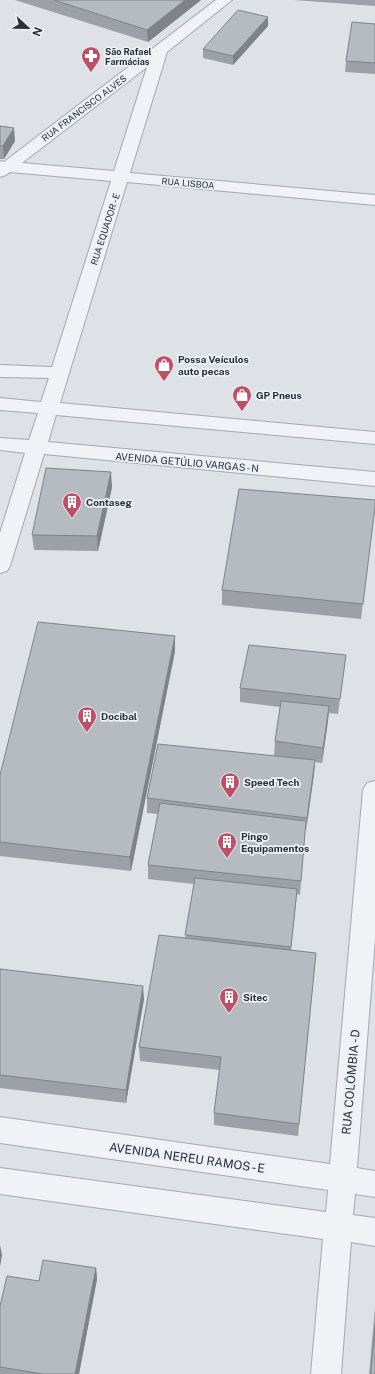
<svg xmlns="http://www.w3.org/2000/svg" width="375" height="1374" font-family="'Public Sans',sans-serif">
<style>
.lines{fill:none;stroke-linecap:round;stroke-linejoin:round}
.minor-casing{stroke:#a4a8af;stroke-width:2}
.minor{fill:#f0f2f5;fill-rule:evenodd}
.wall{fill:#9da1a7}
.shaded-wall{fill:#7f8388}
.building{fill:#b6bbc2;stroke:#7f8388}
.labels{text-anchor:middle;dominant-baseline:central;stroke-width:3.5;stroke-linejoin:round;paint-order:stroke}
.far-poi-label{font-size:9px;font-weight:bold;fill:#29303b;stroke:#edf0f4;text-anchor:start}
.far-street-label{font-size:9px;fill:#29303b;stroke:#edf0f4}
.poi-label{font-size:10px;font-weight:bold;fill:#29303b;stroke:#edf0f4;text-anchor:start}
.street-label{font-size:10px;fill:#29303b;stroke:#edf0f4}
.near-street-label{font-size:12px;fill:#29303b;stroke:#edf0f4}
</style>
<rect width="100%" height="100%" fill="#dee1e6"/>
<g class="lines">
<defs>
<path id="minor" d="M 216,0 L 232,0 L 167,52 L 130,173 L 375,195 L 375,205 L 127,182 L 60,403 L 375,432 L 375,444 L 56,415 L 48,442 L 375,472 L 375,486 L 44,454 L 10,566 L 7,571 L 0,573 L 0,533 L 25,453 L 0,450 L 0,438 L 29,440 L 38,413 L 0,410 L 0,398 L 41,402 L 49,378 L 0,377 L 0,365 L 52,367 L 111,181 L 10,172 L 6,175 L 0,177 L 0,161 L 4,162 ZM 147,67 L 114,171 L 22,163 Z
M 375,781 L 375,938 L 357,1168 L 375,1171 L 375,1197 L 355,1194 L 353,1215 L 375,1218 L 375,1246 L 351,1242 L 341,1374 L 311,1374 L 323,1239 L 0,1194 L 0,1168 L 326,1212 L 328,1190 L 0,1143 L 0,1117 L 330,1164 L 363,790 L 367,783 Z"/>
</defs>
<use href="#minor" class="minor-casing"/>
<use href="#minor" class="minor"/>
</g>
<path class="wall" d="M 15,0 L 201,0 L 148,42 Z
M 294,0 L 375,0 L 375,6 Z
M 268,17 L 268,26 L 233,65 L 203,58 L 203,49 Z
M 375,24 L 375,74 L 345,72 L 346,61 Z
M 0,126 L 15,141 L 4,159 L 0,159 Z
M 112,487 L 98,551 L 34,550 L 32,535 Z
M 375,500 L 361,619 L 222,605 L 222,590 Z
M 175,636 L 175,651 L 131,871 L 0,856 L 0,775 Z
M 346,655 L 338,714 L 329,713 L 322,763 L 315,762 L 314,774 L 305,832 L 300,895 L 297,894 L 291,950 L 316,953 L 298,1136 L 214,1125 L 214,1113 L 220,1070 L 140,1061 L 139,1047 L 185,938 L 194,884 L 148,879 L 148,865 L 158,814 L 147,813 L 147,798 L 274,756 L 275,741 L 280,707 L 240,702 L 240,688 Z
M 0,969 L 144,999 L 126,1103 L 0,1088 Z
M 96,1268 L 97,1279 L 79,1374 L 0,1374 L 0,1306 Z
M 375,1307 L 375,1374 L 369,1374 Z"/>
<path class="shaded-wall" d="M 185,0 L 201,0 L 148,42 L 147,30 Z
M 268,17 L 268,26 L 233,65 L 233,56 Z
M 14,128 L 15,141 L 4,159 L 3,146 Z
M 111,472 L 112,487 L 98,551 L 97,536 Z
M 175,636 L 175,651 L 131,871 L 130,857 Z
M 329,706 L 328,721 L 322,763 L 323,748 Z
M 315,760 L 314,774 L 306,832 L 307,818 Z
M 143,986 L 144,999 L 126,1103 L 126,1090 Z
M 0,1245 L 2,1255 L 0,1267 Z
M 96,1268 L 97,1279 L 79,1374 L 75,1374 Z"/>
<path class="building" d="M 54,0 L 185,0 L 147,30 Z
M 238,10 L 268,17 L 233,56 L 203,49 Z
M 352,22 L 375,24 L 375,63 L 346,61 Z
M 0,126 L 14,128 L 3,146 L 0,146 Z
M 46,468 L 111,472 L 97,536 L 32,535 Z
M 239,489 L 375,500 L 375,507 L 363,604 L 222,590 Z
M 38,622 L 175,636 L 130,857 L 0,842 L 0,775 Z
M 249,645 L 346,655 L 340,699 L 240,688 Z
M 281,701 L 329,706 L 323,748 L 275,741 Z
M 158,744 L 315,760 L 307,818 L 147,798 Z
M 160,803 L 306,821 L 301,881 L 148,865 Z
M 195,878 L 297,889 L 291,947 L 185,935 Z
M 159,935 L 316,953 L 299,1124 L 214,1113 L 221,1057 L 139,1047 Z
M 0,969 L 143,986 L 126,1090 L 0,1075 Z
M 43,1260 L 96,1268 L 75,1374 L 43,1374 L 0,1367 L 0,1306 L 7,1276 L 39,1281 Z
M 375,1325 L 375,1374 L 371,1374 Z"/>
<defs>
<symbol id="pharmacy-pin" viewBox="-11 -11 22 30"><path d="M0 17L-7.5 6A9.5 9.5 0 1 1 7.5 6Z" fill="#be4f64" stroke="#edf0f4"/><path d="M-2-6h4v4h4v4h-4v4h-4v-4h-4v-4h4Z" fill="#fff"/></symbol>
<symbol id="shop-pin" viewBox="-11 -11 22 30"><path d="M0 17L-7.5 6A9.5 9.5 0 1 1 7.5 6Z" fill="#be4f64" stroke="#edf0f4"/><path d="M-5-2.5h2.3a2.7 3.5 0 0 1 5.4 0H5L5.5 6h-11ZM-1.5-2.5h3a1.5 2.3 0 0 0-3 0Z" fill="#fff"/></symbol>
<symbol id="building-pin" viewBox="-11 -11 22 30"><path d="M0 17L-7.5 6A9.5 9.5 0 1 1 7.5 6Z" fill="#be4f64" stroke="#edf0f4"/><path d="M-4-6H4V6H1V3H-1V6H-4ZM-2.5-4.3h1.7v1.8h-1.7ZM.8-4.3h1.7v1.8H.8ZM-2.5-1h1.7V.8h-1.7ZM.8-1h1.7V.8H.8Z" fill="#fff"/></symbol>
</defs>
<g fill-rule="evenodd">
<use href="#pharmacy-pin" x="80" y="45" width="22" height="30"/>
<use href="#shop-pin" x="153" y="354" width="22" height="30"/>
<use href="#shop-pin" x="231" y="384" width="22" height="30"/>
<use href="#building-pin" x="61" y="491" width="22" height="30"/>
<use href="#building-pin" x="76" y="705" width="22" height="30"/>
<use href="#building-pin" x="219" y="771" width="22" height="30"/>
<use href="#building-pin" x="216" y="831" width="22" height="30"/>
<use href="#building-pin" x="218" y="986" width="22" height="30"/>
</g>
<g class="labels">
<g class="far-poi-label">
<text x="105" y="51">São Rafael<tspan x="105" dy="10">Farmácias</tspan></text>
</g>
<g class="far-street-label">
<text transform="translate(84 108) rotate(-37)">RUA FRANCISCO ALVES</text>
<text transform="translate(188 183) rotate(5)">RUA LISBOA</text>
<text transform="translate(105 229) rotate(-72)">RUA EQUADOR - E</text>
</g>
<g class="poi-label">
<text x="178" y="359">Possa Veículos<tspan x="178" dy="12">auto pecas</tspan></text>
<text x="256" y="395">GP Pneus</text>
<text x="86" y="502">Contaseg</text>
<text x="101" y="716">Docibal</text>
<text x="244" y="782">Speed Tech</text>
<text x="241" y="836">Pingo<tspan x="241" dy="12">Equipamentos</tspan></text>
<text x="243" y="997">Sitec</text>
</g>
<g class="street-label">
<text transform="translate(187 462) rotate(5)">AVENIDA GETÚLIO VARGAS - N</text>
</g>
<g class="near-street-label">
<text transform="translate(351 1082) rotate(-85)">RUA COLÔMBIA - D</text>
<text transform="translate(187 1158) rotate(8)">AVENIDA NEREU RAMOS - E</text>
</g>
</g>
<g transform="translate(28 28) rotate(112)" stroke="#edf0f4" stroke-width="3" paint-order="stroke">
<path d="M0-3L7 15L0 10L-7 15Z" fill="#29303b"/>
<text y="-6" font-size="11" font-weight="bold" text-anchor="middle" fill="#29303b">N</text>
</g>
</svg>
